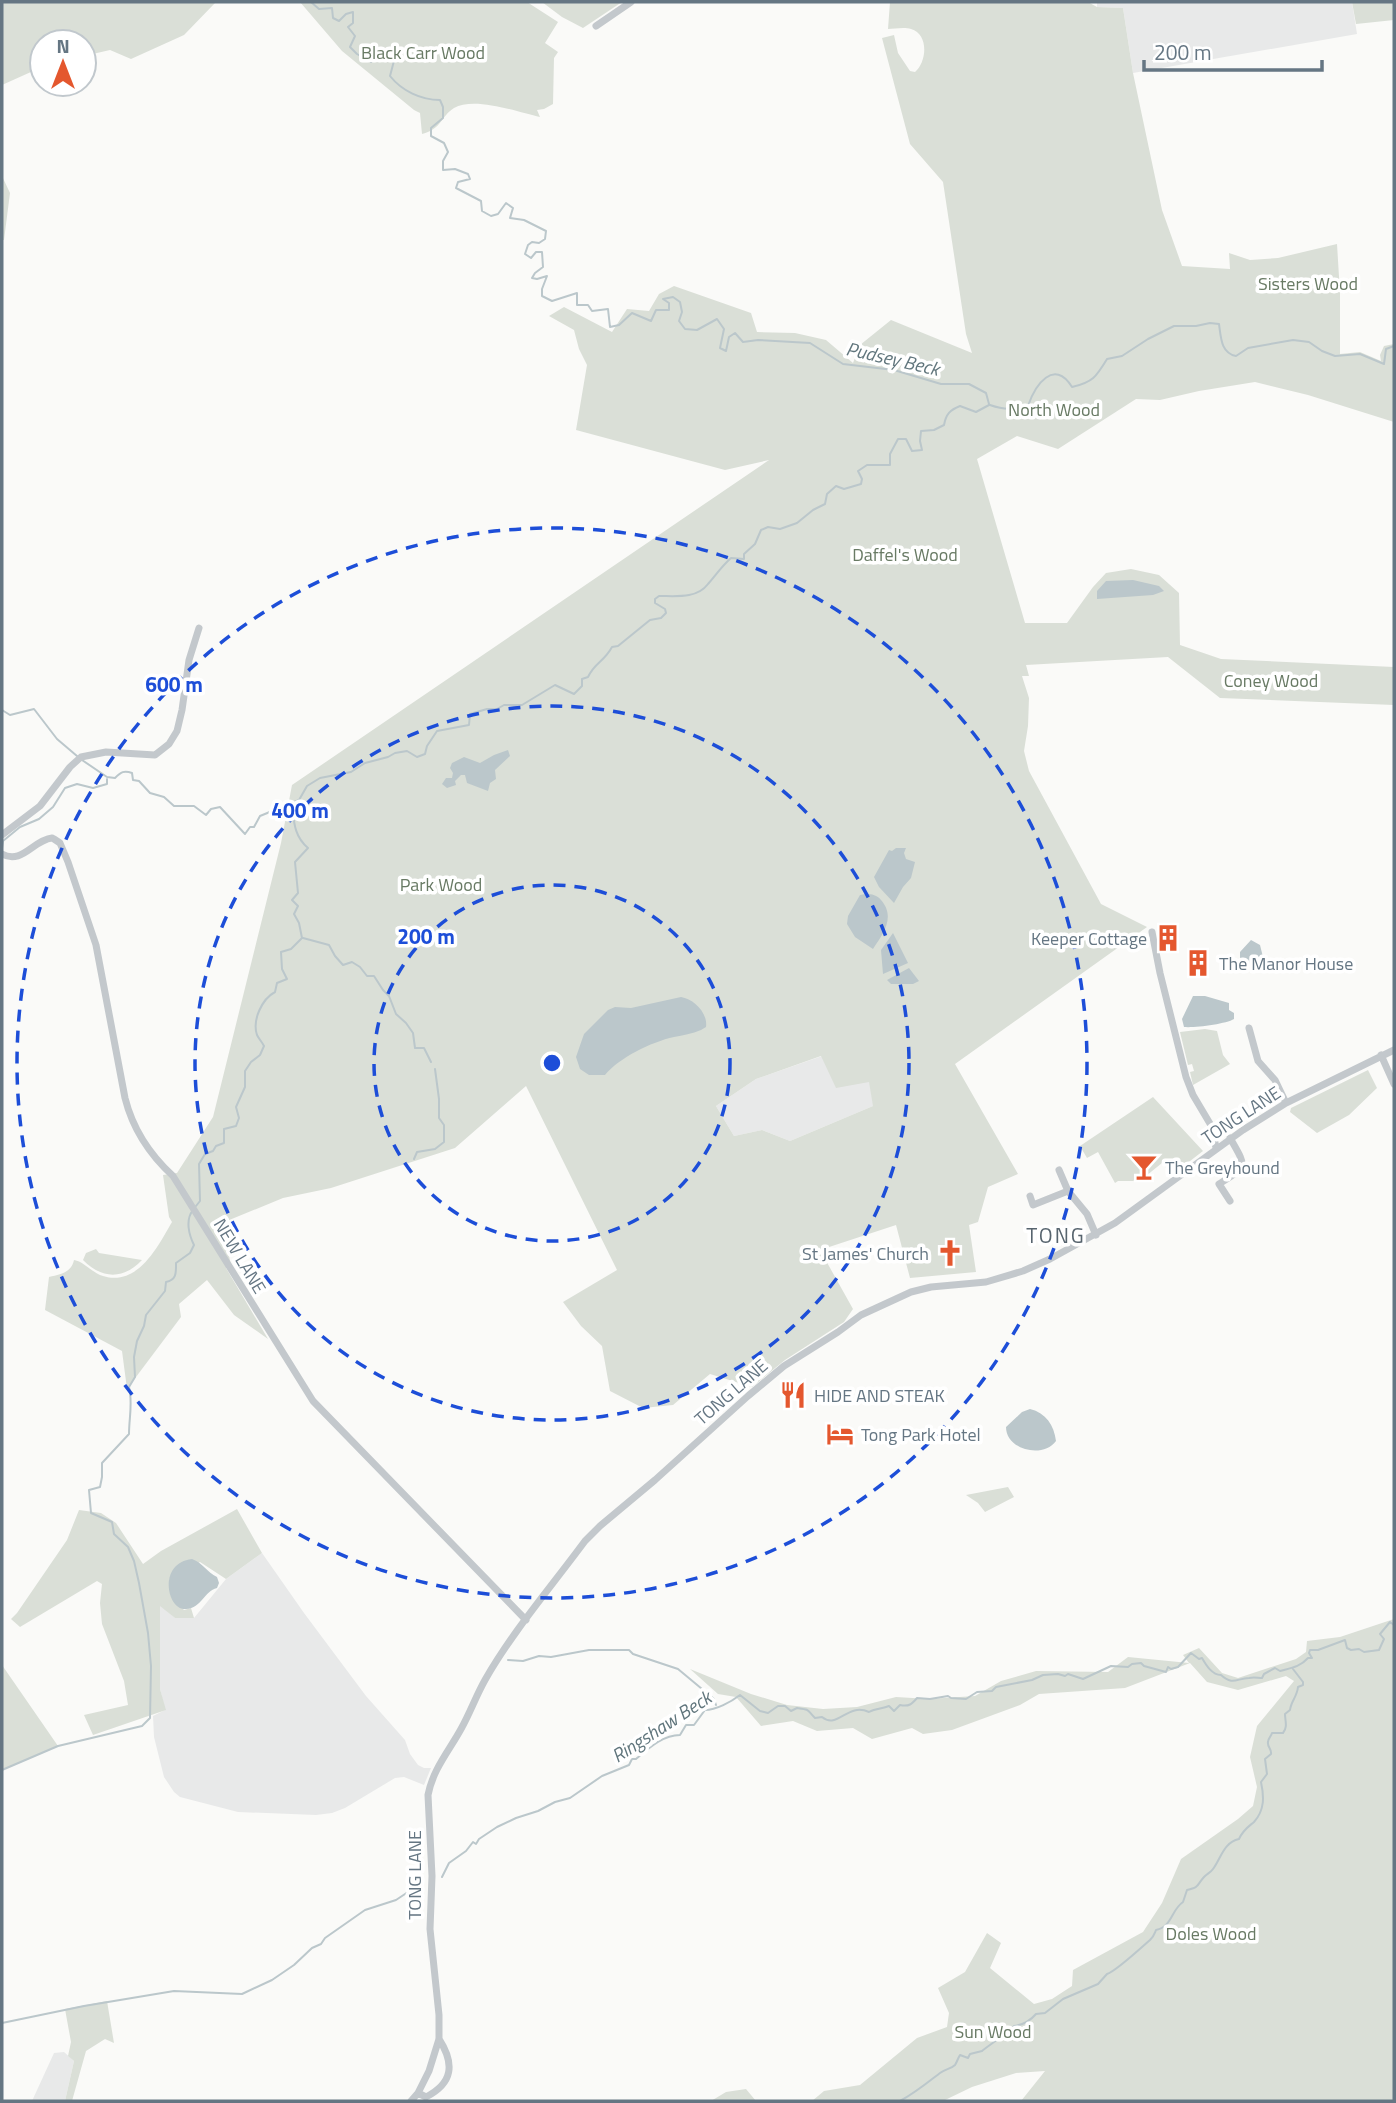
<svg xmlns="http://www.w3.org/2000/svg" width="1396" height="2103" font-family="'Titillium Web',sans-serif">
<style>
.built{fill:#e8e9e9}
.green{fill:#dadfd7;fill-rule:evenodd}
.water{fill:#bbc7cb}
.lines{fill:none;stroke-linecap:round;stroke-linejoin:round}
.stream{stroke:#bbc7cb;stroke-width:2}
.minor{stroke:#c3c8cc;stroke-width:7}
.ring{fill:none;stroke:#1d4ed8;stroke-width:3.5;stroke-dasharray:12 9}
.labels{text-anchor:middle;dominant-baseline:central;stroke-width:7;stroke-linejoin:round;paint-order:stroke}
.park-label{font-size:18px;fill:#687a64;stroke:#fff}
.poi-label{font-size:18px;fill:#657683;stroke:#fff;text-anchor:start}
.street-label{font-size:18px;fill:#657683;stroke:#fff}
.water-label{font-size:19px;font-style:italic;fill:#60757c;stroke:#fff}
.quarter-label{font-size:21px;letter-spacing:2px;fill:#57646e;stroke:#fff}
.centre{fill:#1d4ed8;stroke:#fff;stroke-width:3.5}
.ring-label{font-size:21px;text-anchor:middle;font-weight:bold;fill:#1d4ed8;stroke:#fff;stroke-width:7;stroke-linejoin:round;paint-order:stroke}
</style>
<rect width="100%" height="100%" fill="#fafaf8"/>
<path class="built" d="M 1097,2 L 1352,2 L 1357,34 L 1133,73 L 1123,8 L 1097,7 Z
M 936,1034 L 873,1106 L 790,1141 L 762,1130 L 734,1136 L 716,1106 L 756,1079 L 822,1056 Z
M 262,1553 L 304,1613 L 366,1696 L 405,1740 L 410,1754 L 418,1765 L 424,1768 L 431,1768 L 424,1785 L 404,1777 L 395,1778 L 345,1808 L 332,1813 L 316,1815 L 238,1812 L 180,1797 L 174,1792 L 164,1777 L 154,1737 L 153,1716 L 165,1710 L 160,1689 L 160,1605 L 175,1618 L 194,1618 L 226,1579 Z
M 64,2052 L 74,2061 L 65,2101 L 32,2101 L 54,2053 Z"/>
<path class="green" d="M 2,2 L 216,2 L 184,35 L 131,59 L 110,50 L 84,56 L 84,42 L 42,42 L 42,67 L 2,85 Z
M 300,2 L 527,2 L 558,22 L 545,43 L 558,52 L 554,58 L 553,104 L 544,109 L 537,110 L 540,117 C 518,112 474,96 454,108 C 440,117 442,129 422,134 L 420,113 L 414,110 L 342,51 Z
M 542,2 L 622,2 L 583,28 L 562,17 Z
M 890,2 L 1088,2 L 1097,7 L 1123,8 L 1133,73 L 1162,210 L 1182,266 L 1230,269 L 1229,253 L 1250,260 L 1278,258 L 1337,244 L 1340,293 L 1340,354 L 1360,352 L 1381,361 L 1380,355 L 1384,346 L 1394,344 L 1394,422 L 1308,395 L 1255,382 L 1199,391 L 1160,400 L 1136,399 L 1058,449 L 1017,436 L 977,459 L 1025,623 L 1067,623 L 1093,587 L 1106,573 L 1131,569 L 1159,575 L 1179,593 L 1180,645 L 1221,659 L 1394,667 L 1394,705 L 1220,698 L 1168,657 L 1026,665 L 1029,676 L 1022,676 L 1029,698 L 1028,726 L 1024,751 L 1029,771 L 1101,904 L 1147,927 L 955,1064 L 1018,1174 L 988,1187 L 978,1222 L 969,1225 L 976,1272 L 910,1278 L 896,1225 L 820,1250 L 853,1309 L 844,1322 L 785,1360 L 752,1387 L 710,1374 L 673,1405 L 643,1408 L 610,1391 L 602,1346 L 581,1326 L 563,1302 L 617,1270 L 526,1086 L 455,1148 L 331,1188 L 283,1198 L 222,1223 L 231,1265 L 226,1268 L 268,1339 L 234,1315 L 207,1280 L 179,1304 L 181,1317 L 127,1389 L 122,1351 L 45,1310 L 49,1277 C 61,1274 71,1273 74,1260 C 85,1262 92,1273 103,1276 C 138,1287 158,1246 172,1222 L 169,1217 L 163,1175 L 177,1173 L 213,1117 L 281,843 L 292,785 L 769,460 L 725,470 L 576,430 L 587,365 L 579,349 L 574,330 L 549,316 L 564,307 L 612,332 L 627,309 L 649,311 L 659,294 L 674,286 L 751,313 L 757,332 L 795,333 L 826,340 L 853,363 L 860,345 L 891,320 L 972,353 L 966,334 L 943,182 L 910,144 L 882,38 L 894,35 L 898,53 L 910,71 L 915,72 C 927,62 929,34 911,29 C 904,27 894,29 888,29 ZM 821,1056 L 836,1088 L 869,1082 L 873,1106 L 790,1141 L 762,1130 L 734,1136 L 716,1106 L 756,1079 Z
M 1352,2 L 1394,2 L 1394,20 L 1356,24 Z
M 2,176 L 10,193 L 4,240 L 2,240 Z
M 1205,1029 L 1217,1031 L 1223,1055 L 1230,1064 L 1193,1085 L 1190,1072 L 1194,1071 L 1192,1064 L 1188,1065 L 1180,1032 Z
M 1368,1070 L 1377,1088 L 1349,1115 L 1317,1133 L 1290,1112 L 1291,1108 Z
M 1153,1097 L 1203,1151 L 1172,1175 L 1162,1163 L 1141,1180 L 1136,1179 L 1133,1181 L 1118,1181 L 1115,1183 L 1098,1152 L 1087,1158 L 1080,1146 Z
M 96,1249 L 99,1253 L 142,1260 C 123,1280 102,1279 83,1260 L 86,1253 Z
M 1008,1487 L 1014,1497 L 985,1512 L 978,1503 L 966,1495 Z
M 237,1509 L 262,1553 L 226,1579 L 200,1562 L 169,1579 L 171,1596 L 184,1610 L 191,1608 L 194,1618 L 175,1618 L 160,1606 L 160,1689 L 166,1710 L 93,1735 L 84,1715 L 128,1705 L 124,1681 L 102,1624 L 100,1603 L 102,1584 L 97,1581 L 20,1627 L 11,1619 L 17,1613 L 67,1540 L 79,1510 L 101,1513 L 116,1523 L 143,1564 L 161,1551 Z
M 1394,1619 L 1394,2101 L 1021,2101 L 1045,2071 L 1016,2073 L 972,2087 L 943,2101 L 812,2101 L 824,2091 L 860,2085 L 917,2038 L 947,2027 L 949,2013 L 938,1988 L 965,1972 L 987,1933 L 1001,1943 L 990,1968 L 1034,2004 L 1052,1999 L 1072,1986 L 1073,1970 L 1143,1932 L 1162,1903 L 1181,1859 L 1238,1819 L 1253,1806 L 1257,1787 L 1250,1757 L 1257,1726 L 1294,1681 L 1286,1676 L 1238,1690 L 1207,1682 L 1190,1663 L 1125,1688 L 1039,1694 L 1020,1705 L 952,1730 L 923,1734 L 912,1728 L 872,1739 L 853,1728 L 817,1731 L 793,1721 L 761,1726 L 736,1697 L 718,1694 L 690,1669 L 751,1694 L 787,1705 L 823,1709 L 857,1707 L 896,1697 L 929,1699 L 975,1696 L 1001,1681 L 1036,1671 L 1108,1672 L 1128,1657 L 1189,1663 L 1183,1655 L 1199,1648 L 1222,1673 L 1238,1678 L 1296,1659 L 1306,1652 L 1307,1641 L 1340,1637 Z
M 2,1665 L 58,1746 L 2,1770 Z
M 107,2001 L 114,2043 L 105,2039 L 86,2051 L 72,2101 L 65,2101 L 74,2061 L 68,2056 L 71,2042 L 65,2009 Z
M 746,2089 L 756,2101 L 711,2101 L 726,2092 Z"/>
<path class="water" d="M 1133,580 L 1159,586 L 1164,591 L 1153,595 L 1097,599 L 1097,591 L 1106,581 Z
M 508,750 L 510,756 L 495,770 L 496,779 L 490,783 L 488,791 L 467,783 L 465,775 L 461,775 L 455,781 L 456,785 L 447,788 L 442,784 L 446,778 L 452,778 L 453,773 L 450,768 L 452,763 L 464,757 L 480,763 L 494,755 Z
M 896,848 L 906,848 L 904,853 L 906,859 L 915,862 L 911,878 L 903,887 L 894,903 L 879,887 L 874,877 L 889,850 L 892,851 Z
M 866,894 C 872,894 877,895 881,900 C 896,917 883,934 873,949 L 855,937 L 847,924 L 848,916 L 860,895 Z
M 893,933 L 908,963 L 883,974 L 881,950 Z
M 1251,940 L 1260,945 L 1263,957 L 1261,966 L 1253,969 L 1243,967 L 1240,962 L 1240,952 Z
M 909,968 L 919,981 L 913,984 L 891,984 L 887,980 Z
M 1193,996 L 1205,996 L 1229,1003 L 1229,1010 L 1234,1013 L 1234,1019 C 1226,1024 1195,1028 1184,1027 L 1182,1019 Z
M 681,997 C 694,999 708,1013 706,1027 L 701,1030 C 692,1034 683,1035 674,1037 C 651,1042 619,1058 605,1075 L 589,1075 L 580,1069 L 576,1057 L 584,1034 L 608,1010 L 615,1007 L 631,1008 Z
M 1030,1409 C 1046,1413 1054,1425 1056,1441 C 1043,1459 1006,1450 1006,1427 L 1022,1412 Z
M 192,1559 C 203,1563 207,1572 217,1577 L 219,1583 L 217,1588 C 204,1591 202,1608 186,1609 C 167,1611 157,1563 192,1559 Z"/>
<g class="lines">
<path class="stream" d="M 311,2 L 319,9 L 332,8 L 333,18 L 339,21 L 346,14 L 353,12 L 353,23 L 348,27 L 355,36 L 350,47 L 357,54 L 371,62 L 376,56 L 376,46 L 386,56 L 395,57 L 390,76 C 402,91 421,100 440,100 L 443,107 L 443,118 L 431,128 L 431,136 L 444,143 L 448,152 L 443,161 L 443,170 L 455,169 L 468,174 L 470,179 L 458,182 L 456,188 L 481,201 L 482,211 L 491,216 L 498,214 L 506,203 L 513,208 L 510,218 L 524,220 L 546,231 L 545,239 L 539,243 L 532,242 L 528,245 L 525,254 L 531,258 L 536,252 L 542,252 L 543,267 L 535,273 L 532,278 L 537,279 L 547,276 L 542,289 L 542,296 L 552,301 L 577,293 L 577,305 L 588,305 L 592,311 L 608,309 L 610,327 L 619,325 L 632,313 L 651,321 L 656,310 L 669,310 L 669,303 L 663,299 L 673,297 L 680,302 L 682,312 L 679,321 L 685,329 L 697,330 L 717,319 L 724,329 L 720,348 L 726,351 L 729,337 L 735,333 L 743,342 L 758,340 L 810,343 L 843,364 L 894,370 L 941,384 L 969,384 L 986,393 L 989,404
M 990,405 C 1004,410 1014,410 1028,406 C 1035,385 1054,358 1072,387 C 1093,382 1096,377 1107,359 L 1122,356 L 1148,339 L 1174,326 L 1196,326 L 1210,323 L 1219,324 C 1221,338 1221,353 1236,356 L 1248,348 L 1293,340 L 1309,342 L 1322,351 L 1335,356 L 1360,354 L 1384,364 L 1386,349 L 1394,346
M 2,710 L 10,715 L 34,709 L 57,739 L 77,756
M 82,760 L 107,777 L 115,778 C 121,772 124,770 132,773 L 133,780 L 139,781 L 150,793 L 164,797 L 174,806 L 194,806 L 206,815 L 211,809 L 220,807 L 245,834 L 250,827 L 254,827 L 260,816 L 299,800 L 307,786 L 320,778 L 351,772 L 365,763 L 388,757 L 395,753 L 407,751 L 417,757 L 425,754 L 427,746 L 437,731 L 469,725 L 470,714 L 487,709 L 497,709 L 504,705 L 522,705 L 555,685 L 574,694 L 582,686 L 582,679 L 588,677 C 595,662 604,662 612,647 L 618,646 L 650,620 L 661,618 L 666,613 L 665,609 L 655,603 L 655,599 L 659,596 C 675,596 697,599 708,584 C 717,574 720,568 731,558 L 744,559 L 744,554 L 755,544 L 761,530 L 768,527 L 780,529 L 797,523 L 813,510 L 825,504 L 827,494 L 836,486 L 844,489 L 861,484 L 862,479 L 858,471 L 867,465 L 890,465 L 890,454 L 898,439 L 906,439 L 912,451 L 922,450 L 920,441 L 921,431 L 934,430 L 944,425 C 946,414 950,410 960,406 L 976,412 L 989,405
M 2,848 L 3,841 L 20,827 L 39,819 L 53,807 L 65,788 L 77,784 L 93,788 L 107,784 L 107,779
M 303,938 L 329,945 L 335,956 L 343,965 L 352,962 L 360,967 L 367,976 L 374,976 L 383,990 L 389,996 L 396,1014 L 406,1023 L 413,1033 L 415,1048 L 424,1048 L 431,1062
M 414,1159 L 417,1152 L 435,1149 L 444,1142 L 444,1125 L 439,1118 L 439,1099 L 435,1069
M 196,1206 L 200,1201 L 199,1164 L 205,1154 L 213,1151 L 216,1146 L 224,1143 L 224,1129 L 236,1126 L 239,1118 L 236,1107 L 245,1087 L 245,1071 L 251,1062 L 260,1055 L 264,1046 C 262,1042 259,1039 257,1035 C 252,1020 262,999 275,992 L 277,983 L 287,979 L 282,969 L 281,952 L 291,949 L 302,938 L 299,923 L 294,914 L 298,906 L 292,900 L 298,893 L 295,862 L 308,848 C 294,836 294,822 292,805
M 508,1660 L 523,1661 L 539,1656 L 551,1657 L 589,1650 L 629,1650 L 633,1654 L 678,1669 L 714,1699 L 716,1705
M 2,1770 L 58,1746 L 142,1726 L 150,1718 L 151,1666 L 148,1633 L 139,1583 L 134,1561 L 128,1547 L 114,1534 L 112,1522 L 91,1513 L 89,1490 L 100,1487 L 102,1477 L 102,1463 L 129,1434 C 129,1418 133,1403 129,1387 L 135,1377 L 134,1357 L 137,1341 L 144,1326 L 146,1315 L 165,1291 L 166,1282 C 177,1280 176,1272 176,1263 L 190,1253 L 194,1245 C 189,1235 185,1220 193,1210
M 442,1877 L 449,1863 L 466,1851 L 473,1842 L 476,1844 L 479,1839 L 497,1827 L 516,1818 L 538,1811 L 555,1802 L 570,1798 L 602,1776 L 629,1765 L 632,1759 L 636,1759 C 649,1748 663,1735 680,1735 L 686,1725 L 694,1725 L 705,1710 C 716,1710 731,1702 740,1695 L 760,1711 L 768,1713 L 778,1706 L 785,1706 L 791,1711 L 797,1708 C 811,1710 806,1709 815,1718 L 822,1717 C 838,1730 847,1702 869,1712 C 876,1708 882,1709 889,1706 L 894,1711 L 900,1705 C 909,1707 912,1704 917,1698 L 930,1699 L 948,1696 L 951,1698 L 966,1699 L 977,1692 L 992,1691 L 996,1687 L 1032,1680 L 1043,1675 L 1058,1674 L 1065,1676 L 1068,1674 L 1083,1679 L 1111,1666 L 1128,1667 L 1132,1664 L 1141,1663 L 1144,1666 L 1166,1672 L 1168,1667 L 1171,1669 L 1178,1667 L 1191,1653 L 1199,1659 L 1202,1658 C 1206,1665 1212,1675 1221,1675 C 1233,1686 1237,1678 1249,1678 C 1254,1677 1258,1678 1262,1678 L 1264,1674 L 1275,1668 L 1280,1671 C 1291,1668 1300,1667 1308,1658 L 1312,1658 L 1309,1653 L 1310,1650 L 1318,1650 L 1345,1640 L 1347,1648 L 1351,1650 L 1359,1649 L 1364,1652 L 1379,1650 L 1384,1639 L 1380,1634 L 1390,1622 L 1394,1625
M 2,2023 L 84,2006 L 174,1991 L 242,1994 L 272,1980 L 294,1965 L 312,1948 L 321,1944 L 325,1938 L 365,1910 L 396,1900 L 408,1892 L 414,1897 L 422,1889
M 900,2101 C 915,2093 927,2083 940,2073 C 945,2069 951,2069 955,2065 C 957,2062 958,2058 960,2055 L 968,2058 L 970,2054 L 982,2051 C 984,2049 1008,2032 1011,2030 L 1014,2026 C 1023,2025 1030,2021 1036,2014 L 1045,2013 L 1063,1999 L 1098,1984 L 1107,1974 C 1115,1972 1142,1947 1150,1940 C 1154,1936 1154,1935 1156,1930 C 1172,1927 1171,1910 1183,1902 L 1187,1890 C 1200,1887 1196,1886 1204,1877 C 1207,1874 1211,1872 1213,1869 C 1221,1858 1224,1842 1239,1839 C 1243,1830 1248,1827 1254,1822 C 1265,1810 1264,1796 1261,1782 L 1267,1774 L 1265,1759 L 1271,1754 C 1272,1749 1267,1747 1268,1742 C 1268,1738 1271,1737 1272,1733 L 1283,1733 C 1288,1727 1285,1721 1285,1714 L 1290,1710 C 1291,1701 1297,1697 1298,1687 L 1303,1685 L 1303,1682 L 1293,1669"/>
<path class="minor" d="M 596,26 L 631,2
M 2,835 L 40,806 L 70,767 L 81,757 L 106,752 L 155,755 L 169,744 L 177,731 L 182,710 L 189,660 L 199,628
M 54,839 L 60,843 L 68,862 L 96,945 L 125,1098 C 133,1130 149,1154 173,1176 L 313,1401 L 526,1620
M 2,854 C 22,865 33,840 52,838
M 1152,932 L 1160,973 L 1186,1077 L 1193,1095 L 1212,1127 L 1216,1148
M 1249,1028 L 1258,1061 L 1275,1080 L 1286,1103
M 1381,1055 L 1394,1084
M 1059,1170 L 1068,1191 L 1087,1214 L 1096,1235
M 1030,1196 L 1033,1205 L 1068,1191
M 1230,1201 L 1219,1184 C 1248,1165 1247,1168 1230,1138
M 418,2093 L 426,2097 C 453,2083 455,2064 439,2039
M 411,2101 L 418,2093 L 429,2071 L 439,2039 L 439,2015 L 430,1929 L 432,1876 L 428,1795 C 433,1769 449,1751 461,1729 C 470,1713 476,1696 485,1680 C 513,1631 551,1587 585,1541 L 600,1526 L 655,1480 L 748,1396 L 784,1366 L 838,1332 L 861,1315 L 911,1292 L 931,1287 L 986,1282 L 1023,1271 L 1050,1259 L 1115,1223 L 1243,1130 L 1286,1103 L 1394,1050"/>
</g>
<g class="ring">
<circle cx="552" cy="1063" r="178"/>
<circle cx="552" cy="1063" r="357"/>
<circle cx="552" cy="1063" r="535"/>
</g>
<defs>
<symbol id="building-bare" viewBox="-9 -9 18 18"><path d="M-4-6H4V6H1V3H-1V6H-4ZM-2.5-4.3h1.7v1.8h-1.7ZM.8-4.3h1.7v1.8H.8ZM-2.5-1h1.7V.8h-1.7ZM.8-1h1.7V.8H.8Z" fill="#e4572e" stroke="#fff" stroke-width="2.5" paint-order="stroke"/></symbol>
<symbol id="bar-bare" viewBox="-9 -9 18 18"><path d="M-6-5H6L.8 .8V4.5H3.5V6h-7V4.5H-.8V.8Z" fill="#e4572e" stroke="#fff" stroke-width="2.5" paint-order="stroke"/></symbol>
<symbol id="church-bare" viewBox="-9 -9 18 18"><path d="M-1.2-6h2.4v3.5h3.3v2.4h-3.3V6h-2.4V-.1h-3.3v-2.4h3.3Z" fill="#e4572e" stroke="#fff" stroke-width="2.5" paint-order="stroke"/></symbol>
<symbol id="restaurant-bare" viewBox="-9 -9 18 18"><path d="M-5-6h1v4h1v-4h1v4h1v-4h1v5L-1.5 .5V6h-2V.5L-5-1ZM5-6V6H3V1.5H1.5Q1.5-4 5-6Z" fill="#e4572e" stroke="#fff" stroke-width="2.5" paint-order="stroke"/></symbol>
<symbol id="hotel-bare" viewBox="-9 -9 18 18"><path d="M-6-4.5h1.5V1H6V5H4.5V3h-9V5H-6ZM-4 0a1.8 1.8 0 1 1 3.6 0ZM.5 0V-2.5h3Q6-2.5 6 0Z" fill="#e4572e" stroke="#fff" stroke-width="2.5" paint-order="stroke"/></symbol>
</defs>
<g fill-rule="evenodd">
<use href="#building-bare" x="1149" y="919" width="38" height="38"/>
<use href="#building-bare" x="1179" y="944" width="38" height="38"/>
<use href="#bar-bare" x="1125" y="1148" width="38" height="38"/>
<use href="#church-bare" x="931" y="1234" width="38" height="38"/>
<use href="#restaurant-bare" x="774" y="1376" width="38" height="38"/>
<use href="#hotel-bare" x="821" y="1415" width="38" height="38"/>
</g>
<g class="labels">
<g class="park-label">
<text x="423" y="52">Black Carr Wood</text>
<text x="1308" y="283">Sisters Wood</text>
<text x="1054" y="409">North Wood</text>
<text x="905" y="554">Daffel's Wood</text>
<text x="1271" y="680">Coney Wood</text>
<text x="441" y="884">Park Wood</text>
<text x="1211" y="1933">Doles Wood</text>
<text x="993" y="2031">Sun Wood</text>
</g>
<g class="poi-label">
<text x="1147" y="938" text-anchor="end">Keeper Cottage</text>
<text x="1219" y="963">The Manor House</text>
<text x="1165" y="1167">The Greyhound</text>
<text x="929" y="1253" text-anchor="end">St James' Church</text>
<text x="814" y="1395">HIDE AND STEAK</text>
<text x="861" y="1434">Tong Park Hotel</text>
</g>
<g class="street-label">
<text transform="translate(1241 1115) rotate(-33)">TONG LANE</text>
<text transform="translate(240 1256) rotate(59)">NEW LANE</text>
<text transform="translate(731 1392) rotate(-41)">TONG LANE</text>
<text transform="translate(414 1875) rotate(-90)">TONG LANE</text>
</g>
<g class="water-label">
<text transform="translate(893 358) rotate(13)">Pudsey Beck</text>
<text transform="translate(661 1726) rotate(-33)">Ringshaw Beck</text>
</g>
<g class="quarter-label">
<text x="1056" y="1235">TONG</text>
</g>
</g>
<circle cx="552" cy="1063" r="10" class="centre"/>
<g class="ring-label">
<text x="174" y="692">600 m</text>
<text x="300" y="818">400 m</text>
<text x="426" y="944">200 m</text>
</g>
<rect width="1396" height="2103" fill="none" stroke="#657683" stroke-width="7"/>
<g transform="translate(63 63)"><circle r="33" fill="#ffffff" stroke="#c1c8cd" stroke-width="2"/>
<path d="M0-5L12 26L0 18L-12 26Z" fill="#e4572e"/>
<text y="-10" font-size="19" font-weight="bold" text-anchor="middle" fill="#657683">N</text>
</g>
<path d="M1144 60v10h178v-10" fill="none" stroke="#657683" stroke-width="3.5"/>
<text x="1154" y="60" font-size="21" fill="#657683" stroke="#ffffff" stroke-width="5" paint-order="stroke">200 m</text>
</svg>
